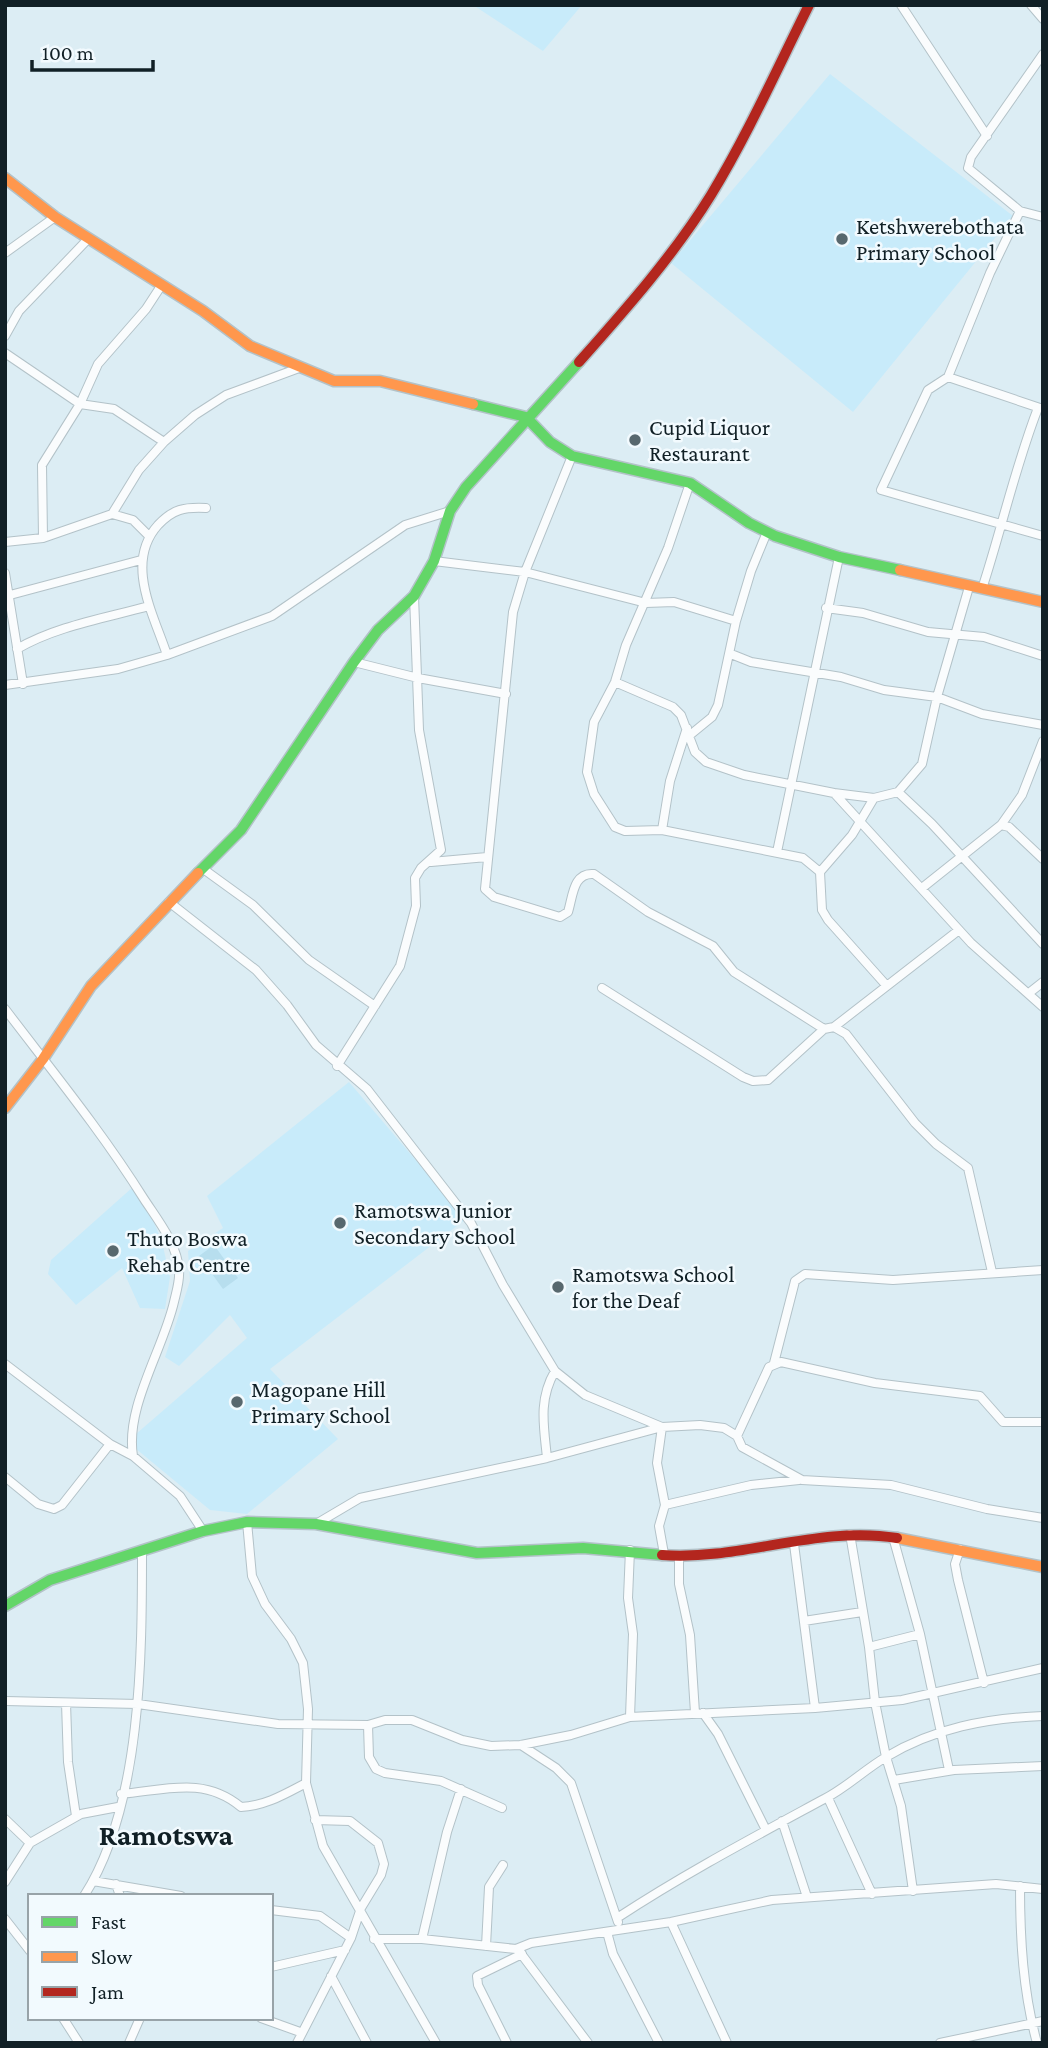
<svg xmlns="http://www.w3.org/2000/svg" width="1048" height="2048" font-family="'Crimson Pro',serif">
<style>
.built{fill:#c8ebfa}
.green{fill:#b7deee}
.lines{fill:none;stroke-linecap:round;stroke-linejoin:round}
.street-casing{stroke:#b3c2c8;stroke-width:10}
.fast-casing{stroke:#b3c2c8;stroke-width:13}
.slow-casing{stroke:#b3c2c8;stroke-width:13}
.jam-casing{stroke:#b3c2c8;stroke-width:13}
.street{stroke:#fafcfd;stroke-width:8}
.fast{stroke:#63d668;stroke-width:10}
.slow{stroke:#ff974d;stroke-width:10}
.jam{stroke:#b3261e;stroke-width:10}
.poi-dot{fill:#58686e;stroke:#f2fafe;stroke-width:2.5}
.labels{text-anchor:middle;dominant-baseline:central;stroke-width:5;stroke-linejoin:round;paint-order:stroke}
.poi-label{font-size:23px;fill:#112026;stroke:#f2fafe;text-anchor:start}
.district-label{font-size:30px;font-weight:bold;fill:#112026;stroke:#f2fafe}
</style>
<rect width="100%" height="100%" fill="#dcedf4"/>
<path class="built" d="M 473,5 L 582,5 L 543,51 Z
M 830,74 L 1013,216 L 853,412 L 671,263 Z
M 349,1082 L 466,1219 L 270,1369 L 338,1439 L 247,1514 L 210,1510 L 135,1448 L 136,1434 L 247,1338 L 230,1315 L 179,1366 L 165,1357 L 190,1281 L 188,1251 L 223,1228 L 207,1196 Z
M 133,1187 L 153,1220 L 162,1242 L 170,1277 L 165,1309 L 140,1308 L 122,1268 L 76,1305 L 48,1274 L 51,1260 Z"/>
<path class="green" d="M 214,1245 L 238,1278 L 223,1289 L 199,1256 Z"/>
<g class="lines">
<defs>
<path id="street" d="M 901,5 L 987,136
M 1031,5 L 1043,19
M 1043,54 L 971,157 L 968,168 L 1020,211 L 1043,217
M 1020,211 L 990,273 L 948,377 L 928,390 L 881,490 L 1043,536
M 5,253 L 55,217
M 5,336 L 19,311 L 88,239
M 5,353 L 80,404 L 114,409 L 164,442 L 139,470 L 112,514
M 948,377 L 1040,408
M 164,442 L 195,415 L 226,395 L 299,368
M 572,456 L 525,572 L 513,612 L 485,889 L 494,897 L 560,917 L 568,912 C 573,896 573,872 594,874 L 648,912 L 713,946 L 734,972 L 824,1029
M 690,483 L 668,548 L 626,645 L 615,682 L 594,722 L 587,772 L 594,794 L 615,827 L 625,831 L 662,830 L 803,858 L 820,872 L 822,910 L 828,920 L 886,985
M 43,538 L 42,465 L 80,404 L 98,364 L 146,309 L 161,286
M 5,542 L 43,538 L 112,514 L 133,520 L 149,536
M 434,561 L 525,572 L 646,603 L 674,602 L 736,621
M 5,573 L 23,684
M 982,589 C 1002,528 1015,467 1038,408
M 10,595 L 141,560
M 826,608 L 863,613 L 928,632 L 984,637 L 1043,656
M 17,649 C 56,626 106,618 149,606
M 731,654 L 751,662 L 841,677 L 884,690 L 937,697 L 982,714 L 1043,725
M 167,655 C 154,615 124,563 158,525 C 173,509 184,507 206,508
M 354,662 L 418,678 L 506,694
M 615,682 L 673,707 L 681,715 L 695,752 L 706,762 L 744,775 L 834,793 L 971,943 L 1043,1007
M 5,685 L 118,669 L 167,655 L 272,616 L 405,525 L 450,511
M 690,735 L 712,717 L 718,705 L 736,621 L 751,571 L 767,532
M 898,792 L 932,824 L 1043,944
M 834,793 L 874,798
M 1001,825 L 1009,827 L 1043,859
M 662,830 L 670,781 L 687,728
M 777,852 L 839,557
M 431,862 L 487,857
M 202,868 L 253,905 L 309,960 L 375,1006
M 820,872 L 852,835 L 874,798 L 898,792 L 922,764 L 937,697 L 969,587
M 922,888 L 1001,825 L 1022,795 L 1043,741
M 169,902 L 256,970 L 287,1005 L 316,1045 L 367,1089 L 471,1223 L 503,1285 L 555,1371 L 585,1395 L 662,1427
M 602,988 L 743,1077 L 753,1081 L 768,1080 L 824,1029 L 834,1027 L 959,930
M 1029,993 L 1043,982
M 5,1009 C 53,1072 102,1132 144,1199 C 157,1219 178,1245 179,1271 C 180,1281 176,1293 174,1302 C 163,1350 125,1407 133,1456 L 180,1496 L 203,1531
M 834,1027 L 846,1034 L 915,1123 L 936,1144 L 968,1168 L 992,1272
M 337,1066 L 400,966 L 416,906 L 415,878 L 421,868 L 441,850 L 419,730 L 414,596
M 774,1363 L 793,1289 L 795,1281 L 805,1274 L 893,1280 L 1043,1270
M 5,1364 L 110,1444 L 133,1456
M 1043,1422 L 1003,1422 L 980,1396 L 875,1383 L 781,1362 L 769,1367 L 737,1436 L 742,1447 L 802,1480 L 891,1485 L 987,1509 L 1043,1518
M 662,1427 L 657,1463 L 665,1505 L 659,1526 L 664,1554
M 547,1458 C 544,1427 538,1400 555,1371
M 5,1477 L 38,1504 L 54,1509 L 62,1505 L 110,1444
M 665,1505 L 751,1485 L 799,1480
M 247,1522 L 252,1576 L 265,1604 L 291,1639 L 303,1663 L 308,1709 L 306,1783 L 323,1846 L 436,2043
M 316,1524 L 360,1498 L 547,1458 L 662,1427 L 700,1425 L 724,1428 L 737,1436
M 850,1534 L 869,1647 L 875,1702 L 886,1757 L 901,1806 L 913,1891
M 893,1537 L 920,1634 L 949,1770
M 794,1544 L 815,1708
M 960,1549 L 955,1564 L 958,1580 L 984,1683
M 630,1550 L 628,1598 L 633,1634 L 630,1717
M 679,1556 L 679,1584 L 690,1635 L 695,1713
M 804,1621 L 862,1612
M 869,1647 L 920,1634
M 5,1701 L 138,1704 L 278,1724 L 368,1725 L 385,1720 L 412,1720 L 462,1740 L 491,1746 L 521,1745 L 571,1735 L 630,1717 L 815,1708 L 902,1700 L 1043,1668
M 66,1703 L 68,1762 L 76,1816
M 703,1713 L 718,1734 L 766,1830
M 368,1725 L 369,1757 L 376,1769 L 385,1773 L 441,1781 L 502,1808
M 521,1745 L 556,1768 L 571,1783 L 618,1922
M 894,1780 L 954,1770 L 1043,1766
M 121,1794 C 166,1790 204,1776 241,1807 C 265,1806 285,1794 306,1783
M 828,1798 L 872,1894
M 5,1819 L 30,1843 L 81,1814 L 118,1807
M 782,1821 L 807,1897
M 93,1881 L 181,1896
M 5,1882 L 30,1843
M 116,1884 L 120,1896
M 1020,1886 C 1020,1939 1023,1992 1037,2043
M 84,1896 C 142,1806 142,1655 142,1551
M 271,1910 L 320,1916 L 351,1938
M 617,1918 C 684,1874 754,1837 824,1799 C 846,1788 864,1770 886,1757 C 934,1728 987,1718 1043,1716
M 5,1919 L 30,1951
M 671,1922 L 727,2043
M 607,1932 L 613,1954 L 659,2043
M 374,1939 L 422,1939 L 516,1949 L 531,1943 L 671,1922 L 772,1900 L 996,1884 L 1043,1889
M 422,1939 L 447,1832 L 461,1789
M 486,1946 L 489,1887 L 503,1865
M 519,1951 L 588,2043
M 271,1967 L 345,1950
M 331,1976 L 367,2043
M 63,2018 L 79,2043
M 261,2018 L 300,2032
M 129,2043 L 140,2018
M 297,2043 L 351,1938 L 361,1908 L 381,1875 L 384,1864 L 378,1843 L 350,1821 L 315,1820
M 507,2043 L 478,1985 L 477,1976 L 522,1954
M 940,2043 L 1043,2021"/>
<path id="fast" d="M 473,404 L 526,417 L 550,442 L 572,456 L 690,483 L 749,523 L 775,536 L 839,557 L 900,570
M 198,873 L 241,830 L 354,662 L 378,630 L 414,596 L 434,561 L 450,511 L 466,487 L 579,362
M 5,1606 L 50,1580 L 203,1531 L 247,1522 L 316,1524 L 477,1553 L 583,1548 L 662,1555"/>
<path id="slow" d="M 5,178 L 55,217 L 203,311 L 250,346 L 334,381 L 380,381 L 473,404
M 900,570 L 1043,602
M 5,1108 L 43,1059 L 91,986 L 198,873
M 897,1538 L 1043,1567"/>
<path id="jam" d="M 579,362 C 626,309 674,255 711,195 C 748,134 777,69 809,5
M 662,1555 C 741,1561 818,1525 897,1538"/>
</defs>
<use href="#street" class="street-casing"/>
<use href="#fast" class="fast-casing"/>
<use href="#slow" class="slow-casing"/>
<use href="#jam" class="jam-casing"/>
<use href="#street" class="street"/>
<use href="#fast" class="fast"/>
<use href="#slow" class="slow"/>
<use href="#jam" class="jam"/>
</g>
<g class="poi-dot">
<circle cx="842" cy="239" r="7"/>
<circle cx="635" cy="440" r="7"/>
<circle cx="340" cy="1223" r="7"/>
<circle cx="113" cy="1251" r="7"/>
<circle cx="558" cy="1287" r="7"/>
<circle cx="237" cy="1402" r="7"/>
</g>
<g class="labels">
<g class="poi-label">
<text x="856" y="226">Ketshwerebothata<tspan x="856" dy="26">Primary School</tspan></text>
<text x="649" y="427">Cupid Liquor<tspan x="649" dy="26">Restaurant</tspan></text>
<text x="354" y="1210">Ramotswa Junior<tspan x="354" dy="26">Secondary School</tspan></text>
<text x="127" y="1238">Thuto Boswa<tspan x="127" dy="26">Rehab Centre</tspan></text>
<text x="572" y="1274">Ramotswa School<tspan x="572" dy="26">for the Deaf</tspan></text>
<text x="251" y="1389">Magopane Hill<tspan x="251" dy="26">Primary School</tspan></text>
</g>
<g class="district-label">
<text x="166" y="1834">Ramotswa</text>
</g>
</g>
<rect width="1048" height="2048" fill="none" stroke="#112026" stroke-width="14"/>
<rect x="28" y="1894" width="245" height="126" fill="#f2fafe" stroke="#98a3a8" stroke-width="2"/>
<rect x="42" y="1917" width="35" height="10" fill="#63d668" stroke="#98a3a8" stroke-width="2"/>
<text x="91" y="1929" font-size="21" fill="#112026">Fast</text>
<rect x="42" y="1952" width="35" height="10" fill="#ff974d" stroke="#98a3a8" stroke-width="2"/>
<text x="91" y="1964" font-size="21" fill="#112026">Slow</text>
<rect x="42" y="1987" width="35" height="10" fill="#b3261e" stroke="#98a3a8" stroke-width="2"/>
<text x="91" y="1999" font-size="21" fill="#112026">Jam</text>
<path d="M32 60v10h121v-10" fill="none" stroke="#112026" stroke-width="3.5"/>
<text x="42" y="60" font-size="21" fill="#112026" stroke="#f2fafe" stroke-width="5" paint-order="stroke">100 m</text>
</svg>
